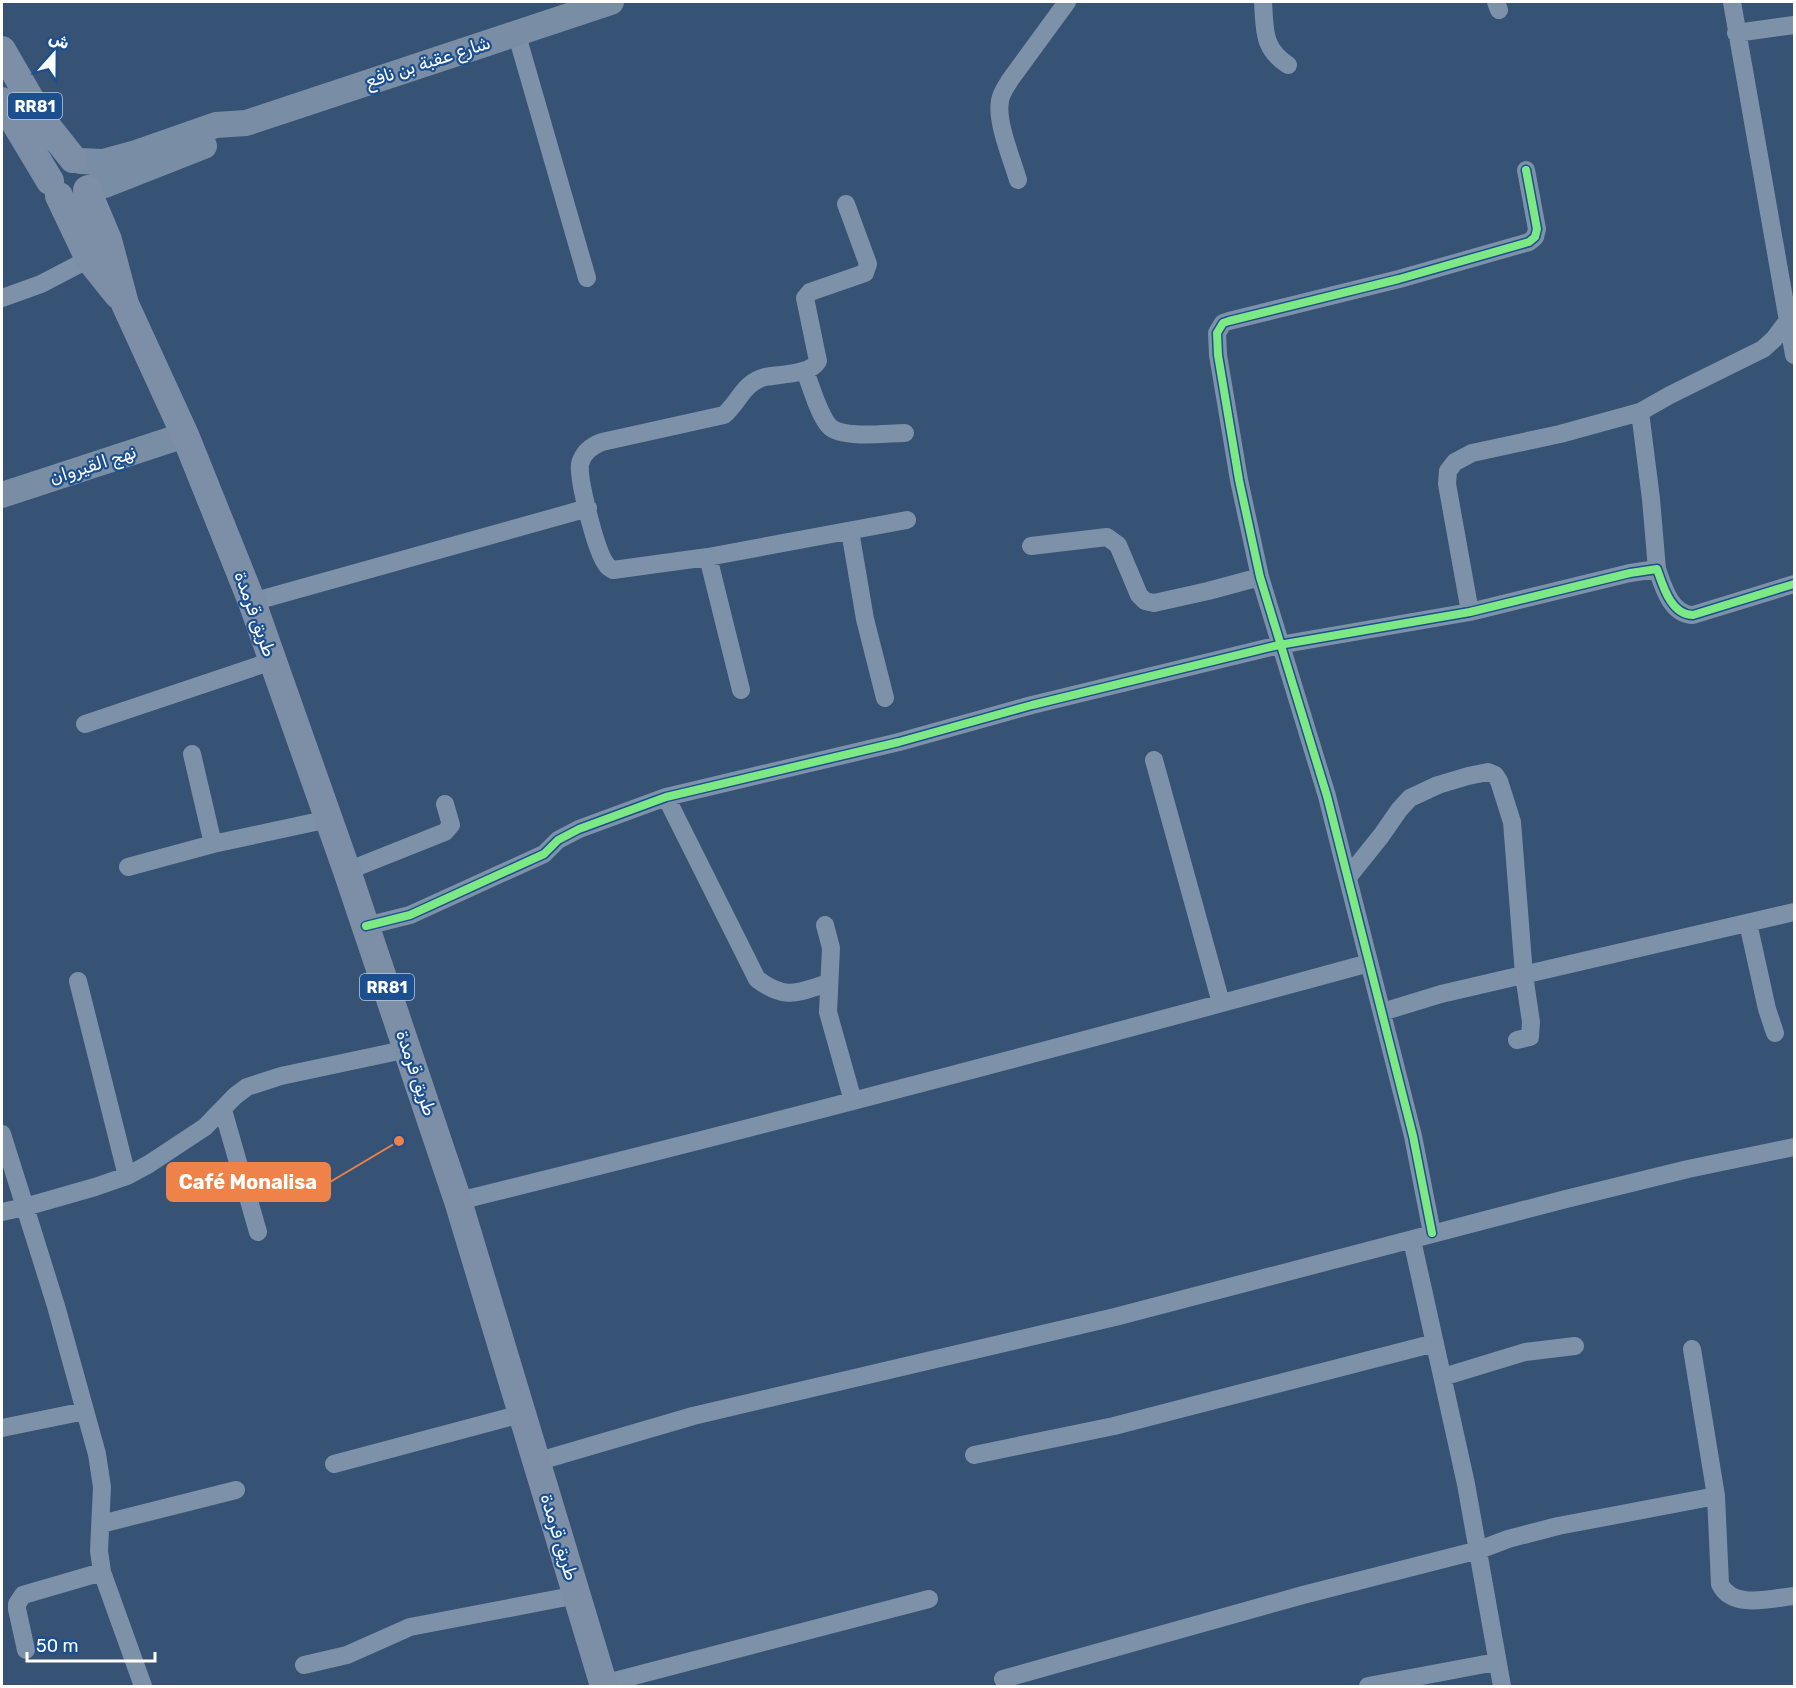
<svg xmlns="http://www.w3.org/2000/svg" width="1796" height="1688" font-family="Rubik,'Noto Sans Arabic',sans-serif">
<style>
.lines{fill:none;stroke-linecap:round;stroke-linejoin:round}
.street{stroke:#7d92a8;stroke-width:18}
.secondary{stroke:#798da4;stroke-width:26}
.primary{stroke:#7d8ea7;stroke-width:28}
.cycleway-casing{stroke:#1b4f8f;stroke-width:11}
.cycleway{stroke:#7ce984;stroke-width:8}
.labels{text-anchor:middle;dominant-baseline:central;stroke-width:4.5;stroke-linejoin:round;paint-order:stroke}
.shield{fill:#1b4f8f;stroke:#bbcadd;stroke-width:1.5}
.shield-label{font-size:16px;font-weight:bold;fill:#fff}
.street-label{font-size:18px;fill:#fff;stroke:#1b4f8f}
.leader{fill:none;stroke:#ee8249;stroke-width:2}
.callout-dot{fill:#ee8249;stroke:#1b4f8f;stroke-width:2}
.callout{fill:#ee8249;stroke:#ee8249;stroke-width:2}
.callout-label{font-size:20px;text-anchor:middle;font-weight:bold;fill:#fff}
</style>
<rect width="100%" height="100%" fill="#365274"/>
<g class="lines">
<path class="street" d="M 1263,2 C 1265,29 1262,48 1288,65
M 1496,2 L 1499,10
M 1732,2 L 1794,355
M 516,32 L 587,278
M 1736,33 L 1794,25
M 1018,180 C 1012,159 996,122 1000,101 C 1001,93 1006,87 1010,80 L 1067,2
M 846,204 L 868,264 L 865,273 L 810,292 L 805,298 L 818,361 C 811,375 779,374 765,377 C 744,382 739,402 724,415 L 602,442 C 591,446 583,452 580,464 C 578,480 596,551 606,564 C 607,567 610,568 613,570 L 708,557 L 907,520
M 2,298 L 41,284 L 89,259
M 805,371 C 811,386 819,416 830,427 C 844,439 887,433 905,433
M 850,531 L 865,619 L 885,698
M 1031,546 L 1107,537 L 1118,545 L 1139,595 L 1145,601 L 1154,603 L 1208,591 L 1260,577
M 708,557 L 741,690
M 1657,569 L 1651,499 L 1640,412 L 1670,395 L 1763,349 L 1774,339 L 1789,319
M 252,602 L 588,508
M 1470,612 L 1447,484 L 1448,471 L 1455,462 L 1472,453 L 1560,434 L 1640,412
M 85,724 L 272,661
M 192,754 L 213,844
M 1154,760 L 1221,1003
M 666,797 L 757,979 C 786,1001 798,992 829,983
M 128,867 L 213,844 L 329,819
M 347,871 L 445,832 L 451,825 L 445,804
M 1348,877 L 1381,836 L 1399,810 L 1410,798 L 1438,785 L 1468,776 L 1488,772 L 1495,775 L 1499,781 L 1512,822 L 1524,975 L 1531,1022 L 1530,1037 L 1517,1040
M 1748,923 L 1767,1009 L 1775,1033
M 825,925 L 831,948 L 828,1012 L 853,1101
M 366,926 L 410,915 L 544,854 L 558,840 L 579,829 L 666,797 L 899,742 L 1032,705 L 1279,645 L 1470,612 L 1630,573 L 1657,569 C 1663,586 1671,615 1693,615 L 1794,584
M 78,981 L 127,1176
M 1382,1012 L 1441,994 L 1794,912
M 223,1110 L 258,1232
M 2,1134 L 25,1207 L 2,1212
M 458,1201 C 763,1126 1066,1046 1369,963
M 1432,1233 L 1413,1136 L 1327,796 L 1260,577 L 1239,480 L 1218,355 L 1217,333 L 1223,323 L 1229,321 L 1399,279 L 1529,242 L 1535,237 L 1537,229 L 1526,170
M 1412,1240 L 1466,1484 L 1502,1686
M 1692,1349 L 1716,1496 L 1720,1584 C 1732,1610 1772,1598 1794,1596
M 1443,1377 L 1525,1352 L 1575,1346
M 2,1428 L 85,1411
M 974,1455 L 1114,1426 L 1435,1343
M 536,1462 L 693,1416 L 1115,1317 L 1562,1200 L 1688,1169 L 1794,1147
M 334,1464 L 521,1414
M 101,1524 L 236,1490
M 26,1650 L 17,1609 L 17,1604 L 23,1595 L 102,1572
M 304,1665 L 347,1655 L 410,1627 L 577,1595
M 1003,1679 L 1303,1595 L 1479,1550 L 1508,1539 L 1558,1526 L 1716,1496
M 603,1684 L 929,1599
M 143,1686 L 102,1572 L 99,1551 L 102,1487 L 97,1454 L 56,1306 L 25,1207 L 95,1187 L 127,1176 L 149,1164 L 205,1127 L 235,1096 L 247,1087 L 281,1076 L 408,1049
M 1368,1686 L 1496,1662"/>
<path class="secondary" d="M 80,161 L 103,162 L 136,153 L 216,125 L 246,123 L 611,2
M 88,188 L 105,185 L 204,146
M 2,495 L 185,435"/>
<path class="primary" d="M 2,50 L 43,121 L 73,159
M 2,101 L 50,181
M 87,190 L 108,240 L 125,304 L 185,435 L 252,602 L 347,871 L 458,1201 L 604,1686
M 59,196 L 89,259 L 118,295"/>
<defs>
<path id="cycleway" d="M 366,926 L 410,915 L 544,854 L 558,840 L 579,829 L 666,797 L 899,742 L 1032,705 L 1279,645 L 1470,612 L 1630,573 L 1657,569 C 1663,586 1671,615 1693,615 L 1794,584
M 1432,1233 L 1413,1136 L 1327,796 L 1260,577 L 1239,480 L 1218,355 L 1217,333 L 1223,323 L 1229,321 L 1399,279 L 1529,242 L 1535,237 L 1537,229 L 1526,170"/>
</defs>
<use href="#cycleway" class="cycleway-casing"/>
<use href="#cycleway" class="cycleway"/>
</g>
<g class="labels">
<g class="shield">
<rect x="8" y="93" width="54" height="26" rx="4.5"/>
<rect x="360" y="974" width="54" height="26" rx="4.5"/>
</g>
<g class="shield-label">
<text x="35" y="106">RR81</text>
<text x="387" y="987">RR81</text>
</g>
<g class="street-label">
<text transform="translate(428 62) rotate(-18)">شارع عقبة بن نافع</text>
<text transform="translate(93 465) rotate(-18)">نهج القيروان</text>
<text transform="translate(255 614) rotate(70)">طريق قرمدة</text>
<text transform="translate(416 1073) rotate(71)">طريق قرمدة</text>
<text transform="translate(559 1537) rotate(73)">طريق قرمدة</text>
</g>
</g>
<path class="leader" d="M399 1141L330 1182"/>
<circle class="callout-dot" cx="399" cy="1141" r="6"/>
<rect class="callout" x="167" y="1163" width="163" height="38" rx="6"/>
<g class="callout-label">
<text x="248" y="1189">Café Monalisa</text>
</g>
<rect width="1796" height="1688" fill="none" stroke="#ffffff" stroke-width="6"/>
<g transform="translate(54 54) rotate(21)" stroke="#1b4f8f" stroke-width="4.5" paint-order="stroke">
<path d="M0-4.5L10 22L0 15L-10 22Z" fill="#ffffff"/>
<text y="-9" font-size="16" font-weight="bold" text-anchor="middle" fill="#ffffff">ش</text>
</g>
<path d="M27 1652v9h128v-9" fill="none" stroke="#ffffff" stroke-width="3"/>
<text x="36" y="1652" font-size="18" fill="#ffffff" stroke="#1b4f8f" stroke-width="4.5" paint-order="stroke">50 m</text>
</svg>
